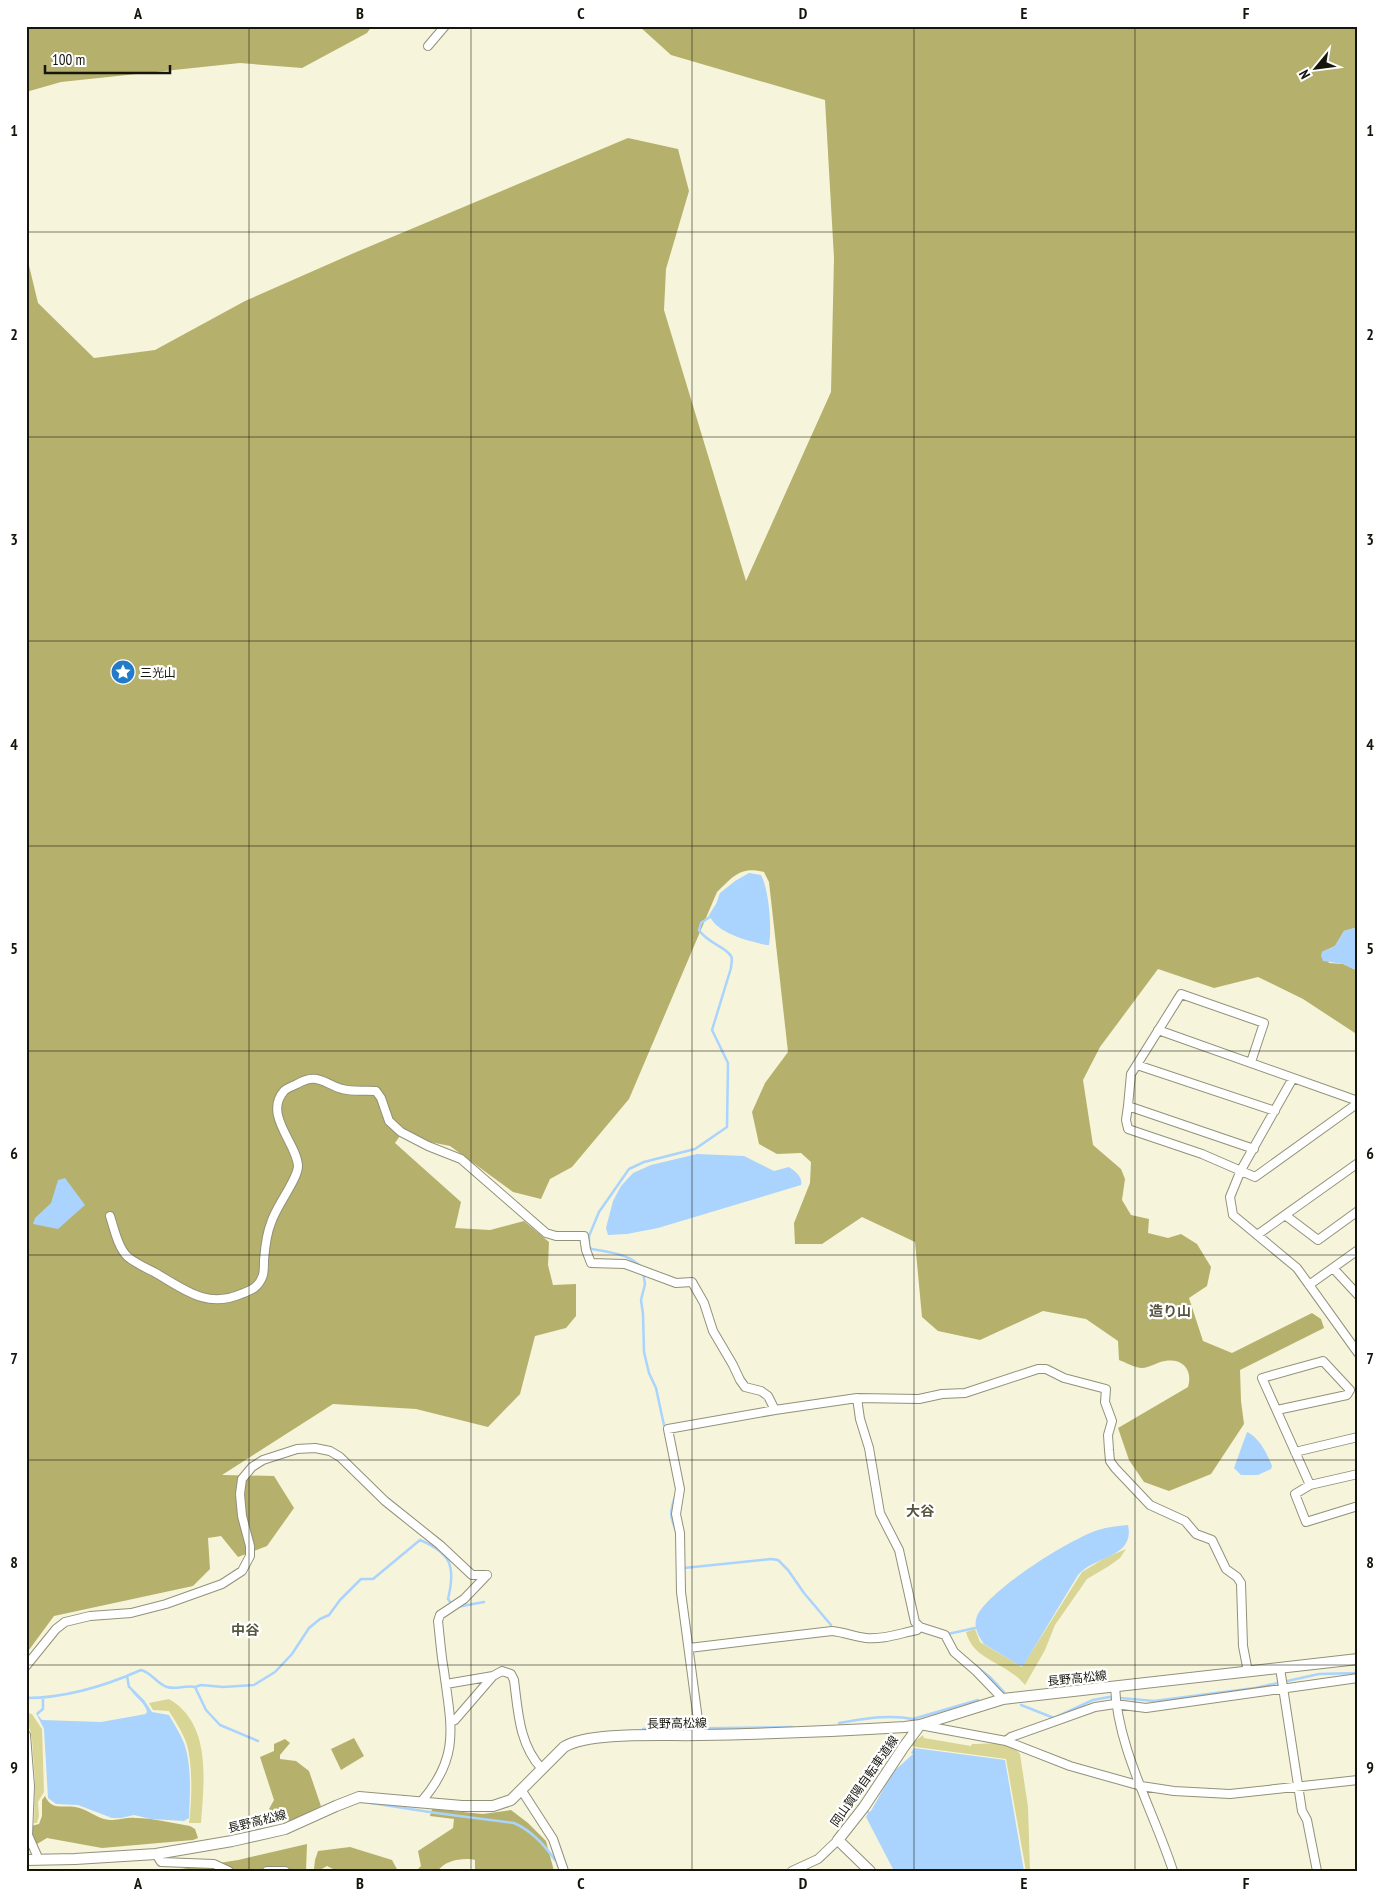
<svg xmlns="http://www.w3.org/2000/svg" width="1384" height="1897" font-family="'PT Sans Narrow','Noto Sans JP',sans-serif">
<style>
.green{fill:#d9d594}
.forest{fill:#b5b06b}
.water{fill:#aad3fd}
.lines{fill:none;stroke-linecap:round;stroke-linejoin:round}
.stream{stroke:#aad3fd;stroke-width:2.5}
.minor-casing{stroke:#92917a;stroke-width:10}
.secondary-casing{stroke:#92917a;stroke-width:12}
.minor{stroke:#fff;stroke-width:8}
.secondary{stroke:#fff;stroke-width:10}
.grid{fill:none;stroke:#15150c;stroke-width:1;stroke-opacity:0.55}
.labels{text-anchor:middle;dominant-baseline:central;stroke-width:4.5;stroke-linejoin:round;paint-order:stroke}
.poi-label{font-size:12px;fill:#15150c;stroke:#fff;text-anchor:start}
.street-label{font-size:12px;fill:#15150c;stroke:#fff}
.neighbourhood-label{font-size:14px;font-weight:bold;fill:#56543f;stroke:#fff}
.neatline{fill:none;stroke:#15150c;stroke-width:2}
.grid-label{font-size:16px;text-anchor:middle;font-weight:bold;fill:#15150c}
</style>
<rect width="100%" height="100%" fill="#f6f5db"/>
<path class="green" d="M 1126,1549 L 1120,1558 L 1109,1566 L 1087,1579 L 1055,1625 L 1045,1650 L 1025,1685 C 1021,1681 1018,1677 1013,1674 C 995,1660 972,1656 966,1632 L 975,1629 L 980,1642 L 1022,1667 L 1082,1572 L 1105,1558 Z
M 169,1699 C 212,1724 204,1781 201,1823 L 189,1823 C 192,1801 193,1762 186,1742 C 182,1731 175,1721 169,1711 L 153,1710 L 149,1703 Z
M 26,1713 L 32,1714 L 42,1729 L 44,1792 L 38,1802 L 39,1816 L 37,1823 L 34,1823 L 35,1782 L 32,1739 Z
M 923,1735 L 924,1738 L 971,1746 L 972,1744 C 988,1744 1009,1740 1020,1754 L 1028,1807 L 1030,1871 L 1026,1871 L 1006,1759 L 916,1747 L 910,1745 Z"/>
<path class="forest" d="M 26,26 L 372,26 L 367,33 L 302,68 L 240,63 L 61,82 L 26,92 Z
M 639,26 L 1358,26 L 1358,927 L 1344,931 L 1335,946 L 1322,952 L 1329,963 L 1343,964 L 1358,971 L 1358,1035 L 1303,999 L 1258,977 L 1214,988 L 1158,969 L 1100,1047 L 1083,1080 L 1093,1145 L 1121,1169 L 1125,1179 L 1122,1200 L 1131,1215 L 1149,1219 L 1148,1233 L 1168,1238 L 1181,1234 L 1197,1244 L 1211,1267 L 1207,1286 L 1189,1298 L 1203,1341 L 1232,1353 L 1312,1313 L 1321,1319 L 1324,1328 L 1240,1370 L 1241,1401 L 1244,1424 L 1211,1474 L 1169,1491 L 1144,1482 L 1129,1460 L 1118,1428 L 1188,1387 C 1193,1370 1183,1358 1165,1361 C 1157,1362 1149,1368 1142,1368 C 1135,1368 1125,1362 1119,1360 L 1118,1341 L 1086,1319 L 1043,1311 L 980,1340 L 938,1331 L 922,1317 L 915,1242 L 862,1217 L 822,1244 L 795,1244 L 794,1223 L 810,1183 L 811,1162 L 801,1153 L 777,1154 L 759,1144 L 752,1112 L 765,1083 L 788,1052 L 769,882 L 764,872 C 740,866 733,877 717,892 L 629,1099 L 572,1167 L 550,1179 L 541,1199 L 513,1192 L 450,1146 L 430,1142 L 404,1130 L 395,1143 L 461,1202 L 455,1228 L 490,1230 L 524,1221 L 549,1242 L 548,1265 L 553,1285 L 576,1284 L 576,1316 L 566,1328 L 535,1336 L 520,1394 L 488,1427 L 416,1409 L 333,1404 L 222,1475 L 274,1476 L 294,1508 L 267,1546 L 238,1557 L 221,1536 L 208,1538 L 210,1569 L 193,1586 L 54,1616 L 26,1654 L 26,253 L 38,303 L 94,358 L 155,350 L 245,301 L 354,253 L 628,138 L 678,149 L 689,191 L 666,269 L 664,310 L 746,581 L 831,392 L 834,258 L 825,100 L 671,55 Z
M 354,1738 L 364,1756 L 341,1770 L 331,1749 Z
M 285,1739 L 290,1743 L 280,1755 L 280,1759 L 296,1761 L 309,1771 L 321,1806 L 291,1822 L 269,1809 L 274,1800 L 260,1757 L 274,1751 L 274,1744 Z
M 45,1796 C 52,1811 62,1805 75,1807 C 85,1808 94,1816 104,1819 C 117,1822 124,1817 135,1818 C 153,1818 172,1823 190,1826 L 195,1829 L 198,1838 L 193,1840 L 102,1848 L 47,1838 L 37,1844 L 33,1837 L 31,1826 L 39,1824 L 42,1816 L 42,1800 Z
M 432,1809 L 483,1814 L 511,1810 L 528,1823 L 546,1841 L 554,1871 L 475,1871 L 475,1860 C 465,1857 444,1860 438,1871 L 416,1871 L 421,1866 L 418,1851 L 453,1828 L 454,1819 L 430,1816 Z
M 307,1844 L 306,1871 L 168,1871 L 238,1860 Z
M 350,1847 L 392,1860 L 398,1871 L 337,1871 L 327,1866 L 320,1870 L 314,1869 L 315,1860 L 318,1851 Z"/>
<path class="water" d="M 749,873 L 761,875 C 769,890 772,927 769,945 L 766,945 C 749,941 717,934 709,915 L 716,904 L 720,893 L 735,881 Z
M 1358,927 L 1358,971 L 1343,964 L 1323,961 L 1321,956 L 1322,952 L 1335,946 L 1344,931 Z
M 697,1154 L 744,1156 L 774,1171 L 789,1167 C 795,1171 803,1177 801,1185 L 658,1228 L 627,1234 L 608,1235 L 606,1228 L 613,1201 L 621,1186 L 633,1173 L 651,1165 Z
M 65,1178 L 85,1205 L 58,1229 L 33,1224 L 35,1218 L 51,1203 L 58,1180 Z
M 1247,1432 C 1259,1437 1268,1455 1272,1466 L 1271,1469 L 1258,1475 L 1241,1475 L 1234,1468 Z
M 1128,1525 C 1135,1558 1096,1555 1078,1575 L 1023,1666 L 1019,1665 L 984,1644 C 978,1636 973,1626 977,1616 C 990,1589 1070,1539 1098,1530 C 1108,1527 1118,1526 1128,1525 Z
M 129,1685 L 144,1700 L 152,1712 L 169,1715 C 174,1724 180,1733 184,1743 C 192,1766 190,1794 189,1818 L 184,1821 L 151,1819 L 134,1815 L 121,1818 L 112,1818 L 78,1805 L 56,1804 L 48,1798 L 44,1729 L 36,1713 L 40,1712 L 38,1715 L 42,1720 L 101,1722 L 146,1714 L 147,1711 C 143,1700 133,1696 128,1686 Z
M 914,1748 L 1005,1760 L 1024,1871 L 894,1871 L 866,1817 L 868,1813 L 857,1806 L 861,1801 L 861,1806 L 869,1812 L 871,1811 L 893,1772 L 913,1754 L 911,1753 Z"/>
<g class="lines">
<path class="stream" d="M 641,1267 C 630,1254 608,1252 592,1249 L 589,1247 L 589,1236 L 599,1212 L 629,1169 L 644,1162 L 695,1149 L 727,1127 L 728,1063 L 712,1030 L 731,968 C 731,964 733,959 731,956 C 725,946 707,943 699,930 L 701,923 L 711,916
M 643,1272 L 645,1284 L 641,1300 L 643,1314 L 644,1352 L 649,1373 L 656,1388 L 665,1430
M 676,1494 C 669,1513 670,1516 677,1534
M 684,1568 L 771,1559 L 778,1560 L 788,1570 L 804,1593 L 831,1625
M 457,1607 L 484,1602
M 948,1634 L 975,1628
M 977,1667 L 991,1678 L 1004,1692
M 127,1676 L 129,1687
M 195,1687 L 201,1685 L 223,1687 L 254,1685 L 275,1672 L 292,1654 L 309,1628 L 320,1619 L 329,1615 L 340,1600 L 361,1579 L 373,1579 L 420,1540 C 451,1553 456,1566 448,1599 L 453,1606
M 26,1698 C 65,1698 105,1686 141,1670 C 151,1672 157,1684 167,1687 C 176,1690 185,1685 195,1687 L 206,1710 L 220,1725 L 258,1741
M 1021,1705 L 1054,1718 L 1093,1700 L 1109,1697 L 1154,1701 L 1255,1688 L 1319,1674 L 1358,1673
M 38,1713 L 43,1709 L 43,1698
M 912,1721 L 913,1719 L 978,1700
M 839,1723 C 864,1719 888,1714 913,1719
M 643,1729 L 792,1727
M 371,1803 L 436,1813 L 514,1823 C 532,1831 544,1844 555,1860"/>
<defs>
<path id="minor" d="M 428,46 L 445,26
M 1158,1030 L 1358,1101
M 1251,1062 L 1264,1023 L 1181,994 L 1131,1074 L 1128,1106 L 1254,1149
M 1137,1065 L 1275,1111
M 1293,1078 L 1241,1170 L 1230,1197 L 1233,1215 L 1297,1268 L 1358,1353
M 1128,1106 L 1126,1120 L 1128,1129 L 1202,1154 L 1255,1177 L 1358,1103
M 1285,1215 L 1318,1240 L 1358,1211
M 110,1216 C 114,1228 118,1248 128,1257 C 135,1263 146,1268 154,1272 C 184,1289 206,1309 241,1294 C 252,1290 259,1287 263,1275 C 264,1271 264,1265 264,1260 C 265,1248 266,1235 271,1223 C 276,1206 298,1179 298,1166 C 297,1143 263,1115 284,1091 C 287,1088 293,1086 297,1084 C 317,1072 323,1083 342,1089 C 354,1092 365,1090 376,1091 L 381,1098 L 389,1121 L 401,1132 L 428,1146 L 461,1159 L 546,1233 L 556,1236 L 584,1236 L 586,1250 L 591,1263 L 625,1264 L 676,1283 L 692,1282 L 704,1303 L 713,1331 L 733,1365 L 740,1380 L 745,1387 L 761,1391 L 768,1396 L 775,1410
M 1257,1235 L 1358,1163
M 1333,1268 L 1358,1295
M 1309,1285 L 1358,1250
M 857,1398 L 860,1419 L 869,1448 L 880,1513 L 899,1550 L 915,1622 L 920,1627 L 945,1635 L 954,1652 L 976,1671 L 1003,1699
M 1277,1410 L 1347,1395 L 1350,1390 L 1323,1361 L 1262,1378 L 1310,1485
M 1295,1452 L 1358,1437
M 1358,1474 L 1310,1485 L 1295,1494 L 1306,1522 L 1358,1506
M 689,1648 L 832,1631 C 844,1632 855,1637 866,1638 C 883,1640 901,1633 917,1630 L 920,1627
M 26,1666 L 56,1629 L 65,1622 L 90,1616 L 131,1613 L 166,1604 L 222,1584 L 242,1571 L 250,1556 L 250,1546 L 242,1516 L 240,1494 L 242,1479 L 252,1467 L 263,1460 L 297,1449 L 315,1448 L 330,1451 L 340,1457 L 385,1501 L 440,1545 L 472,1575 L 487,1575
M 1280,1668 L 1302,1811 L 1307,1820 L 1317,1871
M 446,1684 L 493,1676
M 1115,1686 C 1117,1748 1154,1812 1173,1871
M 451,1722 L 455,1720 L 493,1676 L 502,1671 L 511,1674 L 514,1680 C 518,1711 519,1745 542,1769
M 920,1725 L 1006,1741 L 1070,1766 L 1141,1786 L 1174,1791 L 1230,1794 L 1358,1780
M 26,1735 L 30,1786 L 28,1835 L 39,1860
M 700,1735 L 681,1592 L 680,1533 L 676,1514 L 680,1489 L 668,1429 L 775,1410 L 857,1398 L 919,1399 L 942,1394 L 965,1393 L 1038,1369 L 1046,1369 L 1064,1378 L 1106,1389 L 1105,1402 L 1112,1421 L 1108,1435 L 1109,1450 L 1110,1461 L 1115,1468 L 1150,1505 L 1185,1521 L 1196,1534 L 1212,1540 L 1226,1569 L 1237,1577 L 1241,1583 L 1243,1646 L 1248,1672
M 1006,1741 L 1011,1737 L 1095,1707 L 1115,1704 L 1146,1708 L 1358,1678
M 522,1791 L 553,1839 L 564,1871
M 421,1802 C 461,1756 451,1726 444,1671 C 441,1655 440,1638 438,1621 L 440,1615 L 464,1599 L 487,1575
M 156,1854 L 161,1862 L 214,1864 L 229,1871
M 267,1871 L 285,1871
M 792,1871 L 818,1859 L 838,1840"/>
<path id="secondary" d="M 26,1860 L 75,1859 L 156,1854 L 232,1841 L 285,1829 L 336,1806 L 359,1797 L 462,1806 L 493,1806 L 511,1800 L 564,1747 C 589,1731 667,1736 699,1735 C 768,1734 837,1731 905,1727 L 920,1725 L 1003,1699 L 1358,1659
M 870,1871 L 838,1840 L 864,1807 L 903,1748 L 920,1725"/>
</defs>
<use href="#minor" class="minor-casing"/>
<use href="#secondary" class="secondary-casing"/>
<use href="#minor" class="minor"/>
<use href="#secondary" class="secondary"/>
</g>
<path class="grid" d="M 249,26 L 249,1871M 471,26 L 471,1871M 692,26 L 692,1871M 914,26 L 914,1871M 1135,26 L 1135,1871M 26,232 L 1358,232M 26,437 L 1358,437M 26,641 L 1358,641M 26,846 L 1358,846M 26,1051 L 1358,1051M 26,1255 L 1358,1255M 26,1460 L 1358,1460M 26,1665 L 1358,1665"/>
<defs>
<symbol id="sight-disc" viewBox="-11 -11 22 22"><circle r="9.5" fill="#227bc8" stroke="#fff"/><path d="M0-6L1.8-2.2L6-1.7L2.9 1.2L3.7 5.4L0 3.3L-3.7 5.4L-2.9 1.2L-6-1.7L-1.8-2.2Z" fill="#fff"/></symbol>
</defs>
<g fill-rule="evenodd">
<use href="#sight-disc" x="109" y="658" width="28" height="28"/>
</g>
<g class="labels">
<g class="poi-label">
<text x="140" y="672">三光山</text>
</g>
<g class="street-label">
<text transform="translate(1077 1678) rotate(-6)">長野高松線</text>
<text transform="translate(677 1723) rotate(-1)">長野高松線</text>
<text transform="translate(864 1781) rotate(-55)">岡山賀陽自転車道線</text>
<text transform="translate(257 1821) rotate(-14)">長野高松線</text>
</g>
<g class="neighbourhood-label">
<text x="1170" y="1311">造り山</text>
<text x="920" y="1511">大谷</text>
<text x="245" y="1630">中谷</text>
</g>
</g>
<rect width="1384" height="1897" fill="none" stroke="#ffffff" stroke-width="55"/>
<g transform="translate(1316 68) rotate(241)" stroke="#ffffff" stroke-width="4" paint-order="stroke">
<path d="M0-4L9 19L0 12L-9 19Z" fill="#15150c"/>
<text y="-8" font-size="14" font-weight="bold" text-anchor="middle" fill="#15150c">N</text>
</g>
<path d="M45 65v8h125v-8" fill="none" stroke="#15150c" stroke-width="2.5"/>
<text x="52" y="65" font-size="15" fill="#15150c" stroke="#ffffff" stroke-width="4" paint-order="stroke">100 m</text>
<rect x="28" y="28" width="1328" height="1842" class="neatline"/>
<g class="grid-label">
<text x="138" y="19">A</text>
<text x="360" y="19">B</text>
<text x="581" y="19">C</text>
<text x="803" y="19">D</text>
<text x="1024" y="19">E</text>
<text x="1246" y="19">F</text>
<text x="14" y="136">1</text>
<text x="1370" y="136">1</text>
<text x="14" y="340">2</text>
<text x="1370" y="340">2</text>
<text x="14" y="545">3</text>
<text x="1370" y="545">3</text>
<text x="14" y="750">4</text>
<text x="1370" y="750">4</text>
<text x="14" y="954">5</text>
<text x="1370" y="954">5</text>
<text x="14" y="1159">6</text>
<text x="1370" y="1159">6</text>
<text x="14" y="1364">7</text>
<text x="1370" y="1364">7</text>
<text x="14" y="1568">8</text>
<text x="1370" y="1568">8</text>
<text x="14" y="1773">9</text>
<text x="1370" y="1773">9</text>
<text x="138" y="1889">A</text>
<text x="360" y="1889">B</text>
<text x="581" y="1889">C</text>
<text x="803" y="1889">D</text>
<text x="1024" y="1889">E</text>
<text x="1246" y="1889">F</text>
</g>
</svg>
